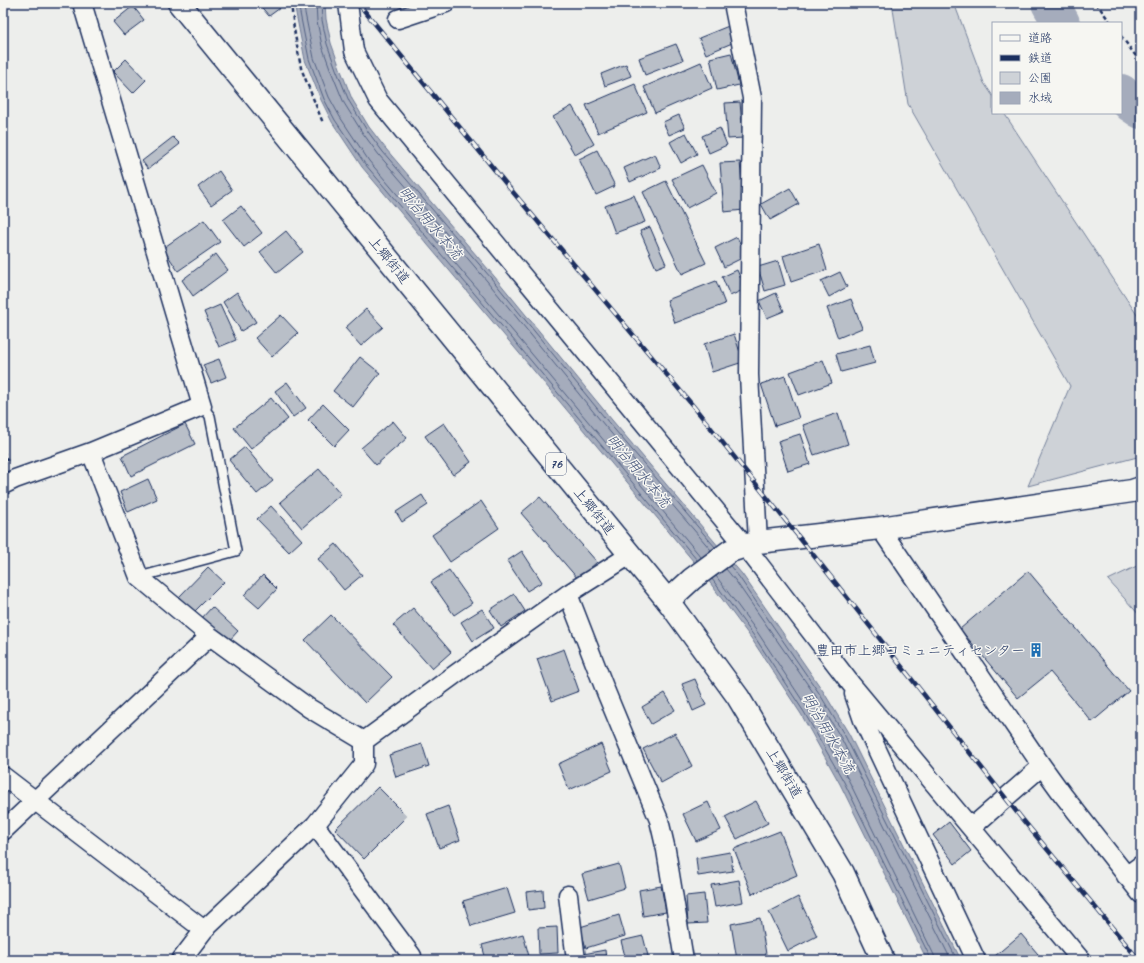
<svg xmlns="http://www.w3.org/2000/svg" width="1144" height="963" font-family="Caveat,'Klee One',sans-serif">
<style>
.green{fill:#ced2d7;stroke:#74809a}
.water{fill:#a5acbc;stroke:#6e7a96}
.lines{fill:none;stroke-linecap:round;stroke-linejoin:round}
.shore{stroke:#526184;stroke-width:1}
.river{stroke:#a5acbc;stroke-width:38}
.building{fill:#b9bfc8;stroke:#1b2f5e}
.service-casing{stroke:#1b2f5e;stroke-width:12}
.minor-casing{stroke:#1b2f5e;stroke-width:21}
.tertiary-casing{stroke:#1b2f5e;stroke-width:25}
.primary-casing{stroke:#1b2f5e;stroke-width:25}
.path{stroke:#1b2f5e;stroke-width:2.5;stroke-dasharray:4 3;stroke-linecap:butt}
.service{stroke:#f6f6f2;stroke-width:9}
.minor{stroke:#f6f6f2;stroke-width:18}
.tertiary{stroke:#f6f6f2;stroke-width:22}
.primary{stroke:#f6f6f2;stroke-width:22}
.rail-casing{stroke:#1b2f5e;stroke-width:4.5}
.rail{stroke:#f6f6f2;stroke-width:3;stroke-dasharray:9;stroke-linecap:butt}
.labels{text-anchor:middle;dominant-baseline:central;stroke-width:3;stroke-linejoin:round;paint-order:stroke}
.shield{fill:#f6f6f2;stroke:#5d6b8a;stroke-width:1}
.shield-label{font-size:13px;font-weight:bold;fill:#1b2f5e}
.street-label{font-size:14px;fill:#1b2f5e;stroke:#f6f6f2}
.poi-label{font-size:14px;fill:#1b2f5e;stroke:#f6f6f2;text-anchor:end}
.water-label{font-size:15px;font-style:italic;fill:#44547a;stroke:#f6f6f2}
</style>
<rect width="100%" height="100%" fill="#edeeec"/>
<filter id="ink" filterUnits="userSpaceOnUse"><feTurbulence type="fractalNoise" baseFrequency=".025" numOctaves="2"/><feDisplacementMap in="SourceGraphic" scale="8" xChannelSelector="R" yChannelSelector="G"/><feConvolveMatrix kernelMatrix="1 2 1 2 8 2 1 2 1" color-interpolation-filters="sRGB"/></filter>
<g filter="url(#ink)">
<path class="green" d="M 892,3 L 954,3 L 984,83 L 993,96 L 993,113 L 1004,113 L 1141,321 L 1141,456 L 1028,486 L 1070,386 L 908,104 Z
M 1141,564 L 1141,617 L 1108,580 Z"/>
<path class="water" d="M 294,3 L 325,3 L 326,19 L 331,43 L 340,68 L 352,99 L 369,127 L 386,149 L 494,276 L 612,420 L 730,560 L 742,574 L 823,691 L 849,734 L 961,960 L 927,960 L 840,784 L 801,714 L 751,638 L 699,568 L 514,347 L 362,167 L 332,122 L 321,100 L 305,60 Z"/>
<g class="lines">
<path class="shore" d="M 298,3 L 309,59 L 324,99 L 335,120 L 365,164 L 517,344 L 697,560
M 303,3 L 314,58 L 329,97 L 340,117 L 369,161 L 521,341 L 701,557
M 316,3 L 317,21 L 322,46 L 331,71 L 344,103 L 362,132 L 379,155 L 487,281 L 605,426 L 711,550
M 321,3 L 322,20 L 327,44 L 336,69 L 349,101 L 366,129 L 383,152 L 491,278 L 609,423 L 715,547
M 730,566 L 739,577 L 819,693 L 845,736 L 957,960
M 726,569 L 735,580 L 815,695 L 841,738 L 951,960
M 716,576 L 758,633 L 808,709 L 848,779 L 934,955 L 935,960
M 712,579 L 754,636 L 804,712 L 844,782 L 930,957 L 930,960"/>
<path class="river" d="M 1050,3 L 1061,23
M 1121,93 L 1132,104 L 1141,110"/>
</g>
<path class="building" d="M 258,3 L 280,3 L 280,8 L 269,16 Z
M 133,6 L 144,20 L 124,35 L 113,22 Z
M 731,25 L 737,41 L 706,54 L 699,38 Z
M 676,44 L 683,60 L 645,75 L 639,58 Z
M 731,53 L 739,85 L 717,90 L 710,58 Z
M 126,59 L 146,80 L 133,93 L 113,72 Z
M 701,62 L 712,88 L 655,113 L 644,87 Z
M 626,64 L 631,76 L 605,86 L 601,74 Z
M 635,84 L 647,112 L 598,133 L 586,105 Z
M 740,102 L 743,138 L 728,139 L 725,103 Z
M 572,106 L 594,144 L 575,155 L 553,117 Z
M 679,115 L 685,128 L 669,135 L 663,122 Z
M 720,128 L 727,145 L 709,153 L 702,136 Z
M 686,133 L 697,154 L 681,163 L 670,142 Z
M 173,137 L 180,144 L 148,169 L 142,161 Z
M 597,150 L 615,186 L 596,195 L 579,159 Z
M 655,154 L 661,168 L 630,182 L 624,168 Z
M 740,162 L 744,210 L 724,212 L 720,163 Z
M 702,165 L 716,193 L 687,208 L 672,179 Z
M 219,171 L 232,190 L 211,205 L 198,187 Z
M 666,181 L 706,263 L 682,274 L 643,192 Z
M 790,188 L 799,204 L 770,220 L 761,204 Z
M 634,195 L 645,222 L 615,233 L 605,206 Z
M 241,206 L 262,233 L 244,247 L 223,220 Z
M 204,220 L 220,242 L 178,271 L 163,248 Z
M 650,227 L 666,264 L 656,268 L 640,231 Z
M 286,231 L 303,252 L 277,273 L 260,252 Z
M 737,237 L 746,256 L 724,267 L 715,248 Z
M 819,244 L 827,270 L 791,282 L 783,256 Z
M 216,254 L 228,270 L 193,296 L 182,280 Z
M 778,261 L 785,285 L 765,291 L 758,267 Z
M 737,270 L 745,289 L 730,296 L 722,277 Z
M 840,272 L 847,287 L 829,297 L 821,281 Z
M 716,281 L 725,304 L 675,323 L 667,300 Z
M 237,292 L 256,322 L 241,331 L 223,302 Z
M 776,293 L 784,311 L 767,318 L 759,301 Z
M 851,299 L 862,328 L 838,338 L 827,308 Z
M 220,305 L 236,340 L 219,347 L 204,312 Z
M 366,309 L 383,327 L 361,346 L 345,328 Z
M 281,315 L 298,333 L 272,357 L 255,338 Z
M 734,334 L 743,362 L 712,372 L 704,344 Z
M 870,345 L 875,363 L 841,372 L 836,354 Z
M 360,357 L 380,373 L 353,407 L 333,391 Z
M 219,359 L 226,377 L 211,383 L 203,365 Z
M 823,360 L 832,383 L 799,395 L 790,372 Z
M 785,376 L 799,418 L 775,426 L 761,384 Z
M 287,382 L 306,408 L 293,417 L 275,391 Z
M 271,398 L 288,419 L 251,449 L 234,428 Z
M 323,404 L 349,430 L 334,446 L 308,420 Z
M 838,413 L 848,444 L 814,455 L 803,425 Z
M 393,421 L 407,438 L 376,465 L 361,448 Z
M 444,423 L 471,462 L 453,475 L 425,436 Z
M 185,424 L 195,444 L 131,476 L 122,456 Z
M 800,434 L 810,464 L 788,471 L 778,441 Z
M 245,447 L 273,481 L 257,494 L 229,460 Z
M 319,469 L 341,494 L 302,528 L 280,502 Z
M 148,479 L 157,499 L 128,512 L 120,492 Z
M 422,495 L 428,505 L 402,522 L 396,512 Z
M 540,497 L 597,562 L 578,579 L 521,513 Z
M 481,501 L 499,528 L 450,562 L 432,535 Z
M 271,506 L 302,540 L 289,552 L 257,519 Z
M 336,544 L 362,575 L 344,590 L 318,559 Z
M 522,551 L 542,582 L 527,591 L 507,561 Z
M 208,567 L 224,582 L 194,612 L 179,597 Z
M 449,570 L 472,603 L 454,615 L 431,582 Z
M 1028,571 L 1129,691 L 1092,722 L 1050,672 L 1018,698 L 960,629 Z
M 263,575 L 277,589 L 259,608 L 244,595 Z
M 514,594 L 525,611 L 501,627 L 490,610 Z
M 212,607 L 238,631 L 228,642 L 201,619 Z
M 413,608 L 451,652 L 432,669 L 393,625 Z
M 482,609 L 494,628 L 473,641 L 461,622 Z
M 331,615 L 392,677 L 365,703 L 305,640 Z
M 564,649 L 579,691 L 552,701 L 537,659 Z
M 695,679 L 706,705 L 693,711 L 682,684 Z
M 665,693 L 675,710 L 651,724 L 642,707 Z
M 675,733 L 692,766 L 661,783 L 643,749 Z
M 422,744 L 429,766 L 396,777 L 389,755 Z
M 601,744 L 612,771 L 569,790 L 558,764 Z
M 378,787 L 407,816 L 364,859 L 335,829 Z
M 756,801 L 768,823 L 737,839 L 725,817 Z
M 708,802 L 721,830 L 696,841 L 683,814 Z
M 448,806 L 460,840 L 439,848 L 427,814 Z
M 949,822 L 971,851 L 955,864 L 933,835 Z
M 780,831 L 797,875 L 752,894 L 734,849 Z
M 730,852 L 733,871 L 698,876 L 696,858 Z
M 619,864 L 625,888 L 589,899 L 582,874 Z
M 739,880 L 743,902 L 715,907 L 711,885 Z
M 661,886 L 666,912 L 643,916 L 639,890 Z
M 507,888 L 515,913 L 471,926 L 463,901 Z
M 543,890 L 544,908 L 528,910 L 526,892 Z
M 704,894 L 707,923 L 688,924 L 686,896 Z
M 798,897 L 817,936 L 788,951 L 769,912 Z
M 619,915 L 625,936 L 586,948 L 580,927 Z
M 760,918 L 767,960 L 737,960 L 731,924 Z
M 557,927 L 558,953 L 539,954 L 538,928 Z
M 523,934 L 530,960 L 486,960 L 482,945 Z
M 1021,934 L 1043,960 L 999,960 L 995,956 Z
M 643,936 L 649,960 L 626,960 L 621,941 Z
M 605,950 L 606,960 L 584,960 L 583,954 Z
M 840,954 L 842,960 L 827,960 Z"/>
<g class="lines">
<defs>
<path id="service" d="M 139,577 L 236,551 L 210,416 L 202,406"/>
<path id="minor" d="M 348,3 L 354,51 L 378,100 L 745,546 L 851,684 L 1081,960
M 733,3 L 752,98 L 749,375 L 758,542
M 398,19 L 446,3
M 91,452 L 139,577 L 210,636 L 309,708 L 364,741
M 3,485 L 15,479 L 91,452 L 202,406 L 82,3
M 880,528 L 1042,766 L 1063,795 L 1141,894
M 568,594 L 606,692 L 659,820 L 666,850 L 684,960
M 854,694 L 863,720 L 976,960
M 364,741 L 457,673 L 568,594 L 630,555
M 3,776 L 204,930
M 315,825 L 412,956 L 412,960
M 971,828 L 1042,766
M 3,831 L 210,636
M 1126,876 L 1141,865
M 568,895 L 576,960
M 181,960 L 204,930 L 315,825 L 364,764 L 364,741"/>
<path id="tertiary" d="M 668,601 L 692,579 L 730,551 L 758,542 L 880,528 L 1132,491 L 1141,488"/>
<path id="primary" d="M 179,3 L 668,601 L 738,697 L 843,873 L 883,960"/>
</defs>
<use href="#service" class="service-casing"/>
<use href="#minor" class="minor-casing"/>
<use href="#tertiary" class="tertiary-casing"/>
<use href="#primary" class="primary-casing"/>
<path class="path" d="M 291,3 L 294,29 L 301,68 L 323,123
M 1096,3 L 1111,23
M 1121,36 L 1141,63
M 3,451 L 8,462"/>
<use href="#service" class="service"/>
<use href="#minor" class="minor"/>
<use href="#tertiary" class="tertiary"/>
<use href="#primary" class="primary"/>
<defs>
<path id="rail" d="M 358,3 L 507,185 L 694,407 L 823,567 L 1023,820 L 1139,960"/>
</defs>
<use href="#rail" class="rail-casing"/>
<use href="#rail" class="rail"/>
</g>
</g>
<defs>
<symbol id="building-bare" viewBox="-9 -9 18 18"><path d="M-4-6H4V6H1V3H-1V6H-4ZM-2.5-4.3h1.7v1.8h-1.7ZM.8-4.3h1.7v1.8H.8ZM-2.5-1h1.7V.8h-1.7ZM.8-1h1.7V.8H.8Z" fill="#1f6fb2" stroke="#f6f6f2" stroke-width="2.5" paint-order="stroke"/></symbol>
</defs>
<g fill-rule="evenodd">
<use href="#building-bare" x="1026" y="640" width="20" height="20"/>
</g>
<g class="labels">
<rect class="shield" x="546" y="453" width="20" height="22" rx="3"/>
<g class="shield-label">
<text x="556" y="464">76</text>
</g>
<g class="street-label">
<text transform="translate(389 260) rotate(51)">上郷街道</text>
<text transform="translate(594 511) rotate(51)">上郷街道</text>
<text transform="translate(784 773) rotate(59)">上郷街道</text>
</g>
<g class="poi-label">
<text x="1025" y="650">豊田市上郷コミュニティセンター</text>
</g>
<g class="water-label">
<text transform="translate(430 223) rotate(50)">明治用水本流</text>
<text transform="translate(638 471) rotate(50)">明治用水本流</text>
<text transform="translate(828 733) rotate(60)">明治用水本流</text>
</g>
</g>
<rect width="1144" height="963" fill="none" stroke="#f6f6f2" stroke-width="16"/>
<rect x="8" y="8" width="1128" height="947" fill="none" stroke="#1b2f5e" stroke-width="1.5" filter="url(#ink)"/>
<rect x="992" y="22" width="130" height="92" fill="#f6f6f2" stroke="#9ea6b7"/>
<rect x="1000" y="35" width="20" height="6" fill="#f6f6f2" stroke="#9ea6b7"/>
<text x="1028" y="42" font-size="12" fill="#1b2f5e">道路</text>
<rect x="1000" y="55" width="20" height="6" fill="#1b2f5e" stroke="#9ea6b7"/>
<text x="1028" y="62" font-size="12" fill="#1b2f5e">鉄道</text>
<rect x="1000" y="72" width="20" height="12" fill="#ced2d7" stroke="#9ea6b7"/>
<text x="1028" y="82" font-size="12" fill="#1b2f5e">公園</text>
<rect x="1000" y="92" width="20" height="12" fill="#a5acbc" stroke="#9ea6b7"/>
<text x="1028" y="102" font-size="12" fill="#1b2f5e">水域</text>
</svg>
